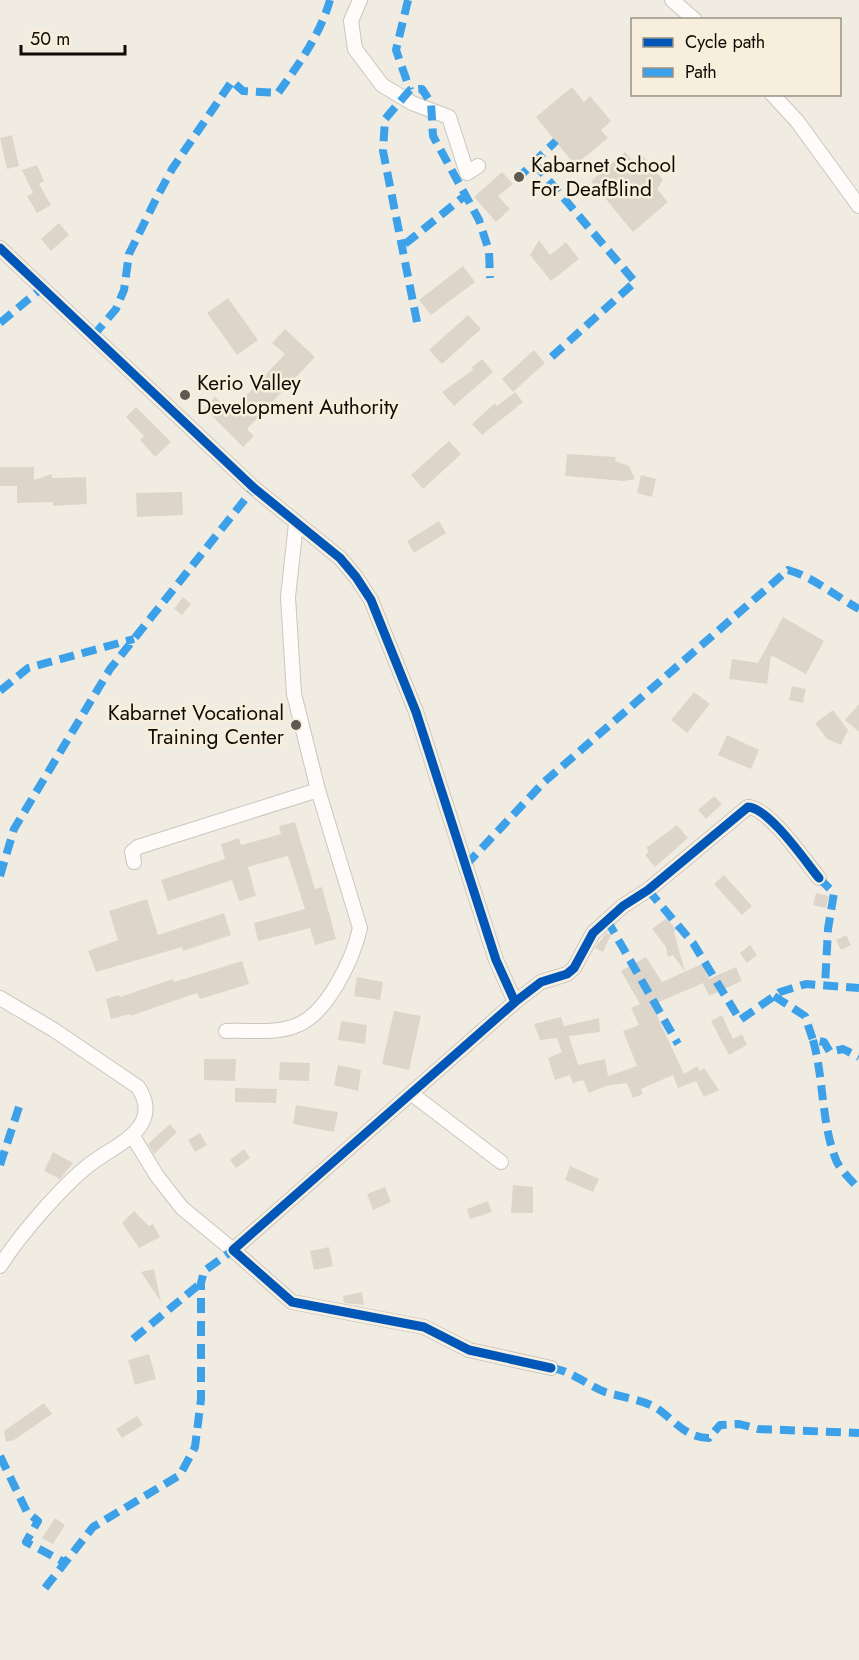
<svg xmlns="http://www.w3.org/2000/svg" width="859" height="1660" font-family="Jost,sans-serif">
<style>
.building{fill:#ddd5ca}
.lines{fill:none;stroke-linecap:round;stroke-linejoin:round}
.minor-casing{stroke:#cac6be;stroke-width:16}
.minor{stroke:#fdfcfb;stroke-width:14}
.quiet{stroke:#3da1e9;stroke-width:8;stroke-dasharray:15 8;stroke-linecap:butt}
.cycleway-casing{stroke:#f7eedc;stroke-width:13}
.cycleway{stroke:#0057b8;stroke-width:9}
.poi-dot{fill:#5d5a53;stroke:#f7eedc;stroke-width:2}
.labels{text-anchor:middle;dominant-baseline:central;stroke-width:5;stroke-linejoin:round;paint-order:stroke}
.poi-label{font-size:21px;fill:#0e0b06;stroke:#f7eedc;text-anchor:start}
</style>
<rect width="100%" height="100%" fill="#f1ece2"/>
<path class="building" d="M 572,87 L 584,102 L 590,96 L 611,121 L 601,130 L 608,138 L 575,165 L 536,117 Z
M 12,135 L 19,166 L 7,169 L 0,138 Z
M 625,152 L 635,164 L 644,157 L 663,180 L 657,189 L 668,202 L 633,232 L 591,181 Z
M 37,165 L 44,181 L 39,184 L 51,205 L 37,213 L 27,196 L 33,193 L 22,170 Z
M 502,172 L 513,184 L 498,196 L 510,209 L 496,222 L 474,197 Z
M 59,223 L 69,235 L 51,251 L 41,239 Z
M 539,240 L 550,255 L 566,242 L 579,259 L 551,281 L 530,255 Z
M 463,266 L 475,282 L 431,315 L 419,300 Z
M 228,298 L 258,340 L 237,355 L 207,313 Z
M 468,315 L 481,329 L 442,364 L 429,350 Z
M 285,329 L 315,357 L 247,429 L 254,436 L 243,447 L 204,408 L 215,397 L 231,412 L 285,354 L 272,343 Z
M 534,350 L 545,363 L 513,392 L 502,379 Z
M 482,359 L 493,372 L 454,406 L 442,392 L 473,370 L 472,367 Z
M 515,392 L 523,402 L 482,435 L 472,424 L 495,403 L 497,406 Z
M 136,407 L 171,442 L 155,457 L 140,440 L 144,436 L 126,417 Z
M 449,441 L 461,454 L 423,489 L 411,475 Z
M 567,454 L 616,457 L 615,461 L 629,466 L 635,479 L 624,481 L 565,476 Z
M 0,467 L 34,467 L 34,480 L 52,474 L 52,478 L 86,477 L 87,504 L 53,506 L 53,502 L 17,503 L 17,486 L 0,486 Z
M 641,475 L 656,479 L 652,497 L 637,493 Z
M 182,492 L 183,515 L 137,517 L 136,493 Z
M 439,521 L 446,533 L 414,553 L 407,541 Z
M 183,597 L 191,604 L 182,615 L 174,609 Z
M 783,617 L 824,641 L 806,674 L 771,655 L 767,684 L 729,679 L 732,659 L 758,663 Z
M 792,686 L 806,689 L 803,703 L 789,700 Z
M 694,692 L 710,704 L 687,733 L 671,720 Z
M 859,704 L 859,732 L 845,720 Z
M 833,710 L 848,730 L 841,745 L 827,739 L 815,723 Z
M 727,735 L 759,750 L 751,769 L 718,755 Z
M 714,796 L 722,804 L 706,819 L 698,810 Z
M 295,822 L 315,889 L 322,887 L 336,939 L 315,945 L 310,928 L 258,941 L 254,923 L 305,909 L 288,856 L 248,867 L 256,896 L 239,901 L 232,880 L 168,901 L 161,880 L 225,859 L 221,844 L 239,838 L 241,845 L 281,834 L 279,826 Z
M 677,825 L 688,838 L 655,867 L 645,855 L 649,851 L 646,848 Z
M 724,875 L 752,906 L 742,915 L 714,884 Z
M 816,893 L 829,896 L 826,908 L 813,905 Z
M 147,899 L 158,935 L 224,913 L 231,935 L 183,951 L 182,947 L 96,972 L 88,951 L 118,940 L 109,911 Z
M 667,918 L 676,930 L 674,932 L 685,972 L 673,955 L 668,957 L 666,947 L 652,929 Z
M 606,933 L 611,935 L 603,952 L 595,948 Z
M 846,935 L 851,945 L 841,950 L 836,940 Z
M 750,945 L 757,955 L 747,963 L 740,953 Z
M 646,957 L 662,982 L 702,964 L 709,979 L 736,967 L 742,981 L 709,996 L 703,983 L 652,1005 L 684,1074 L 697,1066 L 700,1071 L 704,1068 L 719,1090 L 704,1097 L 696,1081 L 678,1088 L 673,1075 L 641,1089 L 643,1094 L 633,1098 L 627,1083 L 606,1086 L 589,1093 L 583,1080 L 573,1083 L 570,1075 L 555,1080 L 548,1058 L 562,1052 L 557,1038 L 540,1040 L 534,1024 L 561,1017 L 564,1026 L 599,1018 L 600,1032 L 569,1036 L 578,1065 L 605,1059 L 608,1076 L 637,1066 L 623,1031 L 639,1025 L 631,1008 L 640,1004 L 621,971 Z
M 242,961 L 249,984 L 200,999 L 197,993 L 130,1016 L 130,1014 L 111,1019 L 106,999 L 119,995 L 120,997 L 173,979 L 174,982 Z
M 357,977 L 383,982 L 380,1000 L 354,996 Z
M 394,1011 L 421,1016 L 409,1070 L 382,1064 Z
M 722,1015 L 733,1039 L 742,1034 L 747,1045 L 729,1055 L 711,1021 Z
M 341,1021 L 367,1025 L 365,1044 L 338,1040 Z
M 204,1059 L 236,1059 L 235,1081 L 204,1080 Z
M 280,1062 L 310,1063 L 309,1081 L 279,1080 Z
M 338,1065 L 361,1070 L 358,1091 L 334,1085 Z
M 235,1088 L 277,1089 L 276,1103 L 235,1102 Z
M 296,1105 L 338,1112 L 334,1132 L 293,1124 Z
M 170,1124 L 177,1132 L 154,1154 L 148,1144 Z
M 200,1133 L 207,1145 L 195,1152 L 188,1140 Z
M 244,1149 L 250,1158 L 236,1168 L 230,1160 Z
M 53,1152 L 73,1163 L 60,1179 L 44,1171 Z
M 570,1166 L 599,1179 L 593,1192 L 565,1180 Z
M 513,1185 L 533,1187 L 533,1213 L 511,1213 Z
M 385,1187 L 391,1202 L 373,1210 L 367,1194 Z
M 488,1201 L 492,1212 L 470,1219 L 467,1209 Z
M 134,1211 L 149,1226 L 153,1224 L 160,1237 L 139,1248 L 122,1223 Z
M 329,1247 L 333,1266 L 314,1270 L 310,1251 Z
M 154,1269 L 161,1302 L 141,1272 Z
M 362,1292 L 364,1305 L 344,1303 L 343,1296 Z
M 149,1354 L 156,1379 L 135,1385 L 128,1360 Z
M 44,1403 L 52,1414 L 14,1440 L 6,1442 L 4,1431 Z
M 137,1416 L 143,1425 L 122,1438 L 116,1429 Z
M 55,1518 L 65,1525 L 53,1544 L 42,1538 Z"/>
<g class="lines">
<defs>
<path id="minor" d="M 360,0 L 351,21 L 355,49 L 382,85 L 412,103 L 449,117 L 467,173 L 478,166
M 672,0 L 695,20
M 772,94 L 797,121 L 859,206
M 0,248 L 254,488 L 340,558 L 356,577 L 371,600 L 416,712 L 496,960 L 515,1002 L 233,1250 L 292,1302 L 424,1327 L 469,1350 L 551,1368
M 134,862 L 132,852 L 138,847 L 318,790
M 0,998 L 54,1030 L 138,1087 C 146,1099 149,1113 140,1126 C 128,1143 105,1152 89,1165 C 61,1187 19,1236 0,1266
M 515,1002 L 541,982 L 567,974 L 574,968 L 593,933 L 623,906 L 648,890 L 748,807 C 769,808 805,861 819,878
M 226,1031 C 248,1030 274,1034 295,1026 C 327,1015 353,959 360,928 L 318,790 L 294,694 L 288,597 L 296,524
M 412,1094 L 501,1162
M 132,1135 L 157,1176 L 182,1208 L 233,1250"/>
</defs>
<use href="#minor" class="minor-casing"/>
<use href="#minor" class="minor"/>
<path class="quiet" d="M 408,0 L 396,50 L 410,90
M 534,163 L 635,282 L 548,360
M 516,180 L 556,141
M 405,244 L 467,194
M 417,322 L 383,151 L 385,119 L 410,90 L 422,89 L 431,103 L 433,136 L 479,220 L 489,251 L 490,278
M 0,323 L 42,288
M 93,336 L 116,309 L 124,290 L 129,254 L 156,199 L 172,169 L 232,81 L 243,91 L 278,93 C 299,64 320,35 330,0
M 0,691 L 28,668 L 134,639
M 466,865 L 543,783 L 788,570 C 815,578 835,596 859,609
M 0,876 L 14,829 L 110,669 L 254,488
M 819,878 L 834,893 L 828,929 L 825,986
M 648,890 L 693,943 L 740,1020 L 780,992 L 806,984 L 859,988
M 607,920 L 678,1044
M 774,996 L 805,1016 L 813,1040 L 824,1042 L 830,1052 L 843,1049 L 859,1057
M 813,1040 C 824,1079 821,1122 836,1160 C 840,1170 852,1181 859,1189
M 0,1165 L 20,1104
M 133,1339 L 201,1283
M 551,1368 C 570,1370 587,1385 605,1392 C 621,1397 645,1400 658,1409 C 675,1421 686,1438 709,1438 L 720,1425 L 739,1424 L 758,1429 L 859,1433
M 0,1456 L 27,1512 L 38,1521 L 26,1542 L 64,1562
M 45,1588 L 93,1527 L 180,1475 L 195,1447 L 201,1399 L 201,1283 L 204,1271 L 233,1250"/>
<defs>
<path id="cycleway" d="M 0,248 L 254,488 L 340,558 L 356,577 L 371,600 L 416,712 L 496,960 L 515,1002 L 233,1250 L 292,1302 L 424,1327 L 469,1350 L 551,1368
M 515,1002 L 541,982 L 567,974 L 574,968 L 593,933 L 623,906 L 648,890 L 748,807 C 769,808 805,861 819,878"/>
</defs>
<use href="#cycleway" class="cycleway-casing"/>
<use href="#cycleway" class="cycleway"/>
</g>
<g class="poi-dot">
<circle cx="519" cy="177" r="6"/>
<circle cx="185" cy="395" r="6"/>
<circle cx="296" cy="725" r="6"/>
</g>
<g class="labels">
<g class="poi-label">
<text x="531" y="165">Kabarnet School<tspan x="531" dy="24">For DeafBlind</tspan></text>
<text x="197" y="383">Kerio Valley<tspan x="197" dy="24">Development Authority</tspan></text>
<text x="284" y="713" text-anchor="end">Kabarnet Vocational<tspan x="284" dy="24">Training Center</tspan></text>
</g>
</g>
<rect x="631" y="18" width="210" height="78" fill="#f7eedc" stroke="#9a9386" stroke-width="1.5"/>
<rect x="643" y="38" width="30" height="9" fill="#0057b8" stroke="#9a9386" stroke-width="1.5"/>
<text x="685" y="48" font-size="18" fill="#0e0b06">Cycle path</text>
<rect x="643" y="68" width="30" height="9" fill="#3da1e9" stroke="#9a9386" stroke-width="1.5"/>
<text x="685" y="78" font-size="18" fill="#0e0b06">Path</text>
<path d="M21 45v9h104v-9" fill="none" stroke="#0e0b06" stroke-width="3"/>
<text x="30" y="45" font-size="18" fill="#0e0b06" stroke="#f7eedc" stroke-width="4.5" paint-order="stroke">50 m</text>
</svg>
